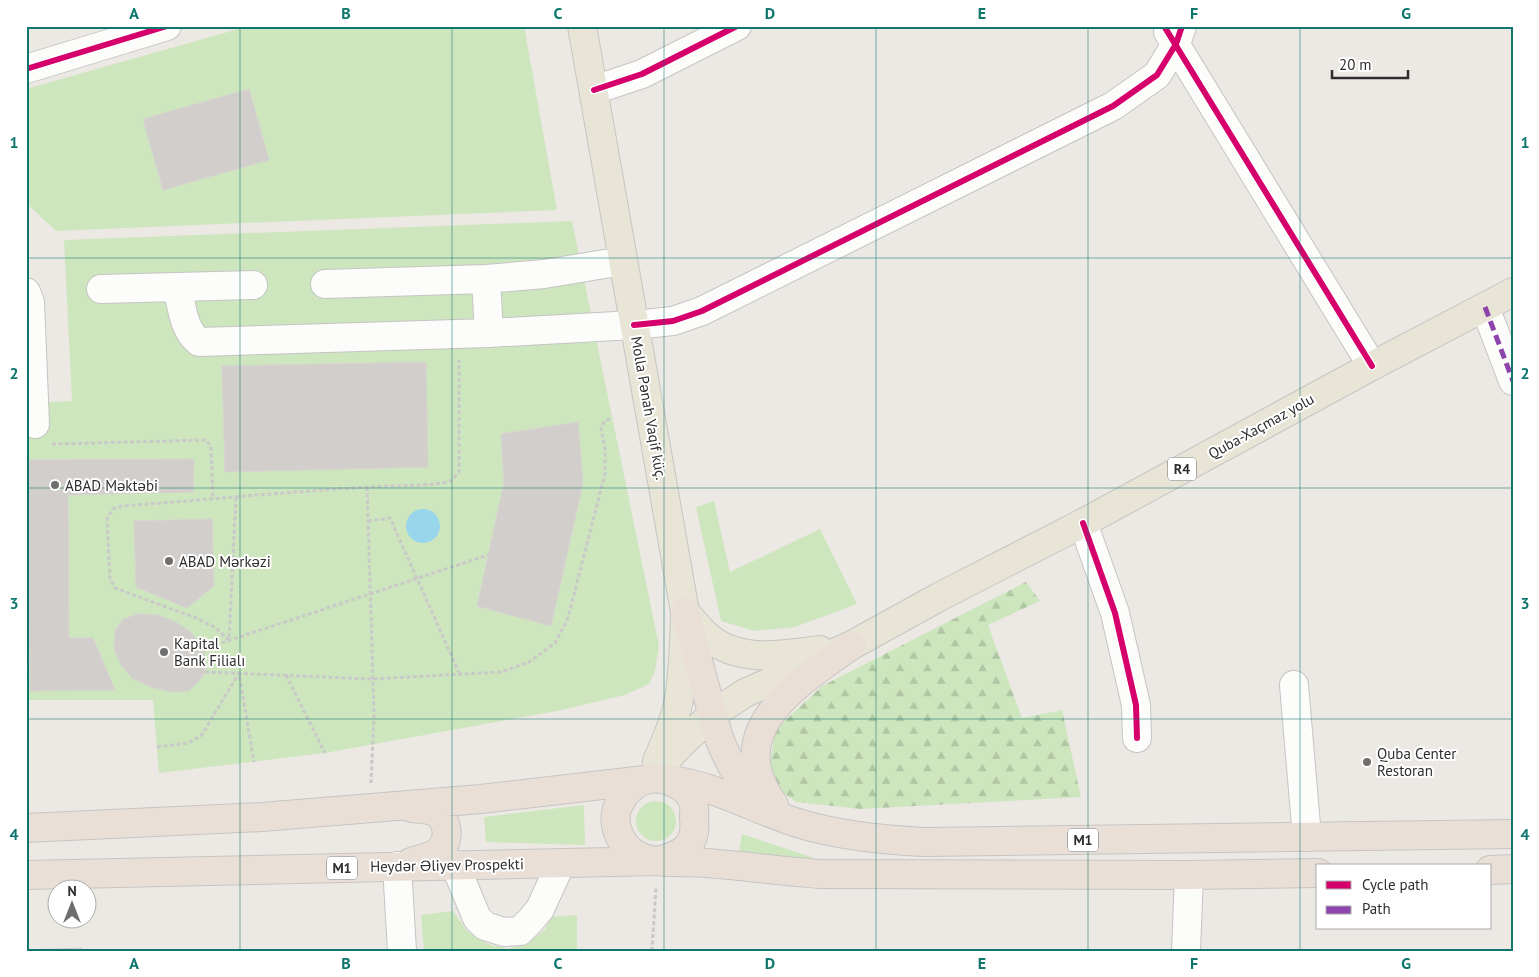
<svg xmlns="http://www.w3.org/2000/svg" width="1539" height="977" font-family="'PT Sans',sans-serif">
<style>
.grass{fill:#cee6be}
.forest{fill:url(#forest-firs)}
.water{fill:#99d6ec}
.building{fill:#d1cecb;stroke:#d7d4d0}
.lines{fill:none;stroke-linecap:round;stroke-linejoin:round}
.minor-casing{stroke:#c5c4c5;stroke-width:30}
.major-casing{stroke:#c6c5c4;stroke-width:30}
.highway-casing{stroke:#c6c5c4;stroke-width:30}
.path{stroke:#c9c9c8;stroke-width:3;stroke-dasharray:4 2.5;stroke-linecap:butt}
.minor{stroke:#fcfcfb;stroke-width:28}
.major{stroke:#e8e4d6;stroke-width:28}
.highway{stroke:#eadfd6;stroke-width:28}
.quiet{stroke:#8e44ad;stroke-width:5;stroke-dasharray:10 5;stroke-linecap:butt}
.cycleway-casing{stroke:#fff;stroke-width:9}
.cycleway{stroke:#d6006c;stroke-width:6}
.grid{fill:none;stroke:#0f766e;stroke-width:1;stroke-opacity:0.55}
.poi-dot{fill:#706f6e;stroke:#fff;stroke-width:2}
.labels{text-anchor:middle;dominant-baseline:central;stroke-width:4;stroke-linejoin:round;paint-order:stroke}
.shield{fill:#fff;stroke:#6d6d6d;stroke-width:1}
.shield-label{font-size:14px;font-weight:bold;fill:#2e2e2e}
.street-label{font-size:15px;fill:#2e2e2e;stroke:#fff}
.poi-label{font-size:15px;fill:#2e2e2e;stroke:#fff;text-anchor:start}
.neatline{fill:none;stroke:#0f766e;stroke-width:2}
.grid-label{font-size:16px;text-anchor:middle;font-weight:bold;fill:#0f766e}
</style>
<defs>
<pattern id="forest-firs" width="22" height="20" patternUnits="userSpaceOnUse" patternTransform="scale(1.25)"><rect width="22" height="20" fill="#cee6be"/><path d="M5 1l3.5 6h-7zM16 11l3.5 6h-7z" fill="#b1c6a4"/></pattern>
</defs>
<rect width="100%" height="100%" fill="#ece8e4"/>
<path class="grass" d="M 249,26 L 524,26 L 557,210 L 56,231 L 26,203 L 26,89 Z
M 572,221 L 659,646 L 655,671 L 649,684 L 625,695 L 557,711 L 325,753 L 159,773 L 153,700 L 26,700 L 26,403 L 72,401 L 64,240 Z
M 714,501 L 730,572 L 820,529 L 857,604 L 795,627 L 755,631 L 721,621 L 696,507 Z
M636 821a20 20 0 1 1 40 0a20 20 0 1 1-40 0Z
M 584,805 L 585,845 L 486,842 L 484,817 Z
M 742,834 L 817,859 L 739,853 Z
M 453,911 L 467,931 L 488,944 L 508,949 L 528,942 L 545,930 L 550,917 L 577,915 L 577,951 L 424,951 L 421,915 Z"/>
<path class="forest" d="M 1026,582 L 1040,601 L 988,625 L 1022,718 L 1062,710 L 1081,797 L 860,809 L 796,802 L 781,791 L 770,765 L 775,730 L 822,686 Z"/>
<path class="water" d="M406 526a17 17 0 1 1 34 0a17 17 0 1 1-34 0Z"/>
<path class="building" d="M 249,89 L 269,160 L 163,190 L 143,119 Z
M 426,362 L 428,467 L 225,472 L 222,366 Z
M 578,422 L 583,484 L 551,626 L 477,606 L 504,483 L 501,434 Z
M 194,459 L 193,492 L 68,495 L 69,638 L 93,638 L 115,690 L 30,691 L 26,460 Z
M 212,519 L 214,586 L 187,608 L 136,587 L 134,521 Z
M 138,614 L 158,615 L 174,621 L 191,632 L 203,649 L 206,660 L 205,672 L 199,681 L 189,691 L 172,692 L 151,687 L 132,678 L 121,665 L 114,649 L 115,631 L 123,619 Z
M 82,948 L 82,951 L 26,951 L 26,950 Z"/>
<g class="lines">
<defs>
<path id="minor" d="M 1168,32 L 1372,366
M 26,69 L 167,26
M 594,90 L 642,74 L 737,26
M 623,261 L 544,274 L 486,279 L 489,333 L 634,325 L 673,321 L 702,311 L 1113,106 L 1157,75 L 1176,44 L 1182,26
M 325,284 L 486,279
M 177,287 C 182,306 183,330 199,342 L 489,333
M 101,289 L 253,285
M 26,292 L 30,302 L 35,424
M 1485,307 L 1513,381
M 1083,523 L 1115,613 L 1136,705 L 1137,738
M 1294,685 L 1307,837
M 455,865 L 477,918 L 485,926 L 504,932 L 520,931 L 530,921 L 540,909 L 561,863
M 397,866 L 402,951
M 1186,951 L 1189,875"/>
<path id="major" d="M 582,26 L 685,612 C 684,642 684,673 678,704 C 674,723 665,743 657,761
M 685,612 C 692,619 698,628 706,635 C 737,664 782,655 820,650
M 649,779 L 680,745 L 713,714 L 745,693 L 852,645 L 939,597 L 1083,523 L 1372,366 L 1513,292"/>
<path id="highway" d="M 685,612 L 718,735 C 730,767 740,783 767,805
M 671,780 C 717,786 757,811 801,824 C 841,836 883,840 925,842 L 1513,834
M 774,805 C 720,730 797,684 852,645
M 26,828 L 262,817 L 481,799 L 645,780
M 411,862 C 420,859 433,857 440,850 C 450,840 449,820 435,812 C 429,809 420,809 412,808
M 1490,870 L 1513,869
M 26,875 L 658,861 C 669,858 681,855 688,846 C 695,837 695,828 694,817 C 694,813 695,807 693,802 C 688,786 664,776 649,779 C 636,782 626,791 620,802 C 609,821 620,847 639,856 C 656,865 688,861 707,863 C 745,866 782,871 821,874 L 1189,875 L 1318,873"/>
</defs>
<use href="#minor" class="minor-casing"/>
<use href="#major" class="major-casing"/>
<use href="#highway" class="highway-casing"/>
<path class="path" d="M 52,444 L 206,440 L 211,447 L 213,499
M 367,487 L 374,714 L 371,783
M 236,497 L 229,640 L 214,627 L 196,618 L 115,588 L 110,579 L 107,518 L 113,509 L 122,506 C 204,500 285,492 367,487 C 382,486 440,486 450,481 C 453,479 456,475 459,472 L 459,360
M 368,521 L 390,518 L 460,675
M 203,649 L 488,555
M 205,672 L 372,679 L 501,672 L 529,662 L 555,643 L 567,621 L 605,474 L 605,448 L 601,428 L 605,420 L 612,419
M 286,675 L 325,753
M 157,747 L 188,743 L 201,736 L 239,673 L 254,762
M 652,951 L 656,887"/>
<use href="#minor" class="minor"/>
<use href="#major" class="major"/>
<use href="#highway" class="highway"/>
<path class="quiet" d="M 1485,307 L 1513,381"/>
<defs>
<path id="cycleway" d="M 1164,26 L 1372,366
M 26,69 L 167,26
M 594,90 L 642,74 L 737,26
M 634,325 L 673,321 L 702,311 L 1113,106 L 1157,75 L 1176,44 L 1182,26
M 1083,523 L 1115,613 L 1136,705 L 1137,738"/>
</defs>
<use href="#cycleway" class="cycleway-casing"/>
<use href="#cycleway" class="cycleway"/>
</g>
<path class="grid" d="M 240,26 L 240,951M 452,26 L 452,951M 664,26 L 664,951M 876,26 L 876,951M 1088,26 L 1088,951M 1300,26 L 1300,951M 26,258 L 1513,258M 26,488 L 1513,488M 26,719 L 1513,719"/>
<g class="poi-dot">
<circle cx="55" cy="485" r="5"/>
<circle cx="169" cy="561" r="5"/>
<circle cx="164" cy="652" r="5"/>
<circle cx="1367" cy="762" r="5"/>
</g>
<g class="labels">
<g class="shield">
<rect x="1168" y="457.5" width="28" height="23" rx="4"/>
<rect x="1068" y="828.5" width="30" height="23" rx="4"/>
<rect x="327" y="856.5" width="30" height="23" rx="4"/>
</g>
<g class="shield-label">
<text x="1182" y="469">R4</text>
<text x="1083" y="840">M1</text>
<text x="342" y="868">M1</text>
</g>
<g class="street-label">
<text transform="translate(649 408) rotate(80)">Molla Pənah Vaqif küç.</text>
<text transform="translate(1261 426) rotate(-29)">Quba-Xaçmaz yolu</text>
<text transform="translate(447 865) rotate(-1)">Heydər Əliyev Prospekti</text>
</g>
<g class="poi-label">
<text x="65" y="485">ABAD Məktəbi</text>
<text x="179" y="561">ABAD Mərkəzi</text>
<text x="174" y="643">Kapital<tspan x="174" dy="17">Bank Filialı</tspan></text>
<text x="1377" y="753">Quba Center<tspan x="1377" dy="17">Restoran</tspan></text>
</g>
</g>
<rect width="1539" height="977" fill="none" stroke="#ffffff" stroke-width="55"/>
<rect x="1316" y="864" width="175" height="65" fill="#ffffff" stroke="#ababab"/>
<rect x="1326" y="881" width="25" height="8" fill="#d6006c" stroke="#ababab"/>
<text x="1362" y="890" font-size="15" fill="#2e2e2e">Cycle path</text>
<rect x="1326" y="906" width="25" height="8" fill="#8e44ad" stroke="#ababab"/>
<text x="1362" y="914" font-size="15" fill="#2e2e2e">Path</text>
<g transform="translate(72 904)"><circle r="24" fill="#ffffff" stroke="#ababab"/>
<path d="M0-4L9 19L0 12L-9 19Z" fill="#706f6e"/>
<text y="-8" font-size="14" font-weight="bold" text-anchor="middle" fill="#2e2e2e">N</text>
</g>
<path d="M1332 70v8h76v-8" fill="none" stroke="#2e2e2e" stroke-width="2.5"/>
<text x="1339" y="70" font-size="15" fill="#2e2e2e" stroke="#ffffff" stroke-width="4" paint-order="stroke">20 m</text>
<rect x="28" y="28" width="1484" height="922" class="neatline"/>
<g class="grid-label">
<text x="134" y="19">A</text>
<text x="346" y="19">B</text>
<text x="558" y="19">C</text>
<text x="770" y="19">D</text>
<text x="982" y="19">E</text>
<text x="1194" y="19">F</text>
<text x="1406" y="19">G</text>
<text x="14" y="148">1</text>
<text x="1525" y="148">1</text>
<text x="14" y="379">2</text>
<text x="1525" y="379">2</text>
<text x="14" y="609">3</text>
<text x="1525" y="609">3</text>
<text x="14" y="840">4</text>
<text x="1525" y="840">4</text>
<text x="134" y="969">A</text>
<text x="346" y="969">B</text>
<text x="558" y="969">C</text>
<text x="770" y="969">D</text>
<text x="982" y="969">E</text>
<text x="1194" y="969">F</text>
<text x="1406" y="969">G</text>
</g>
</svg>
